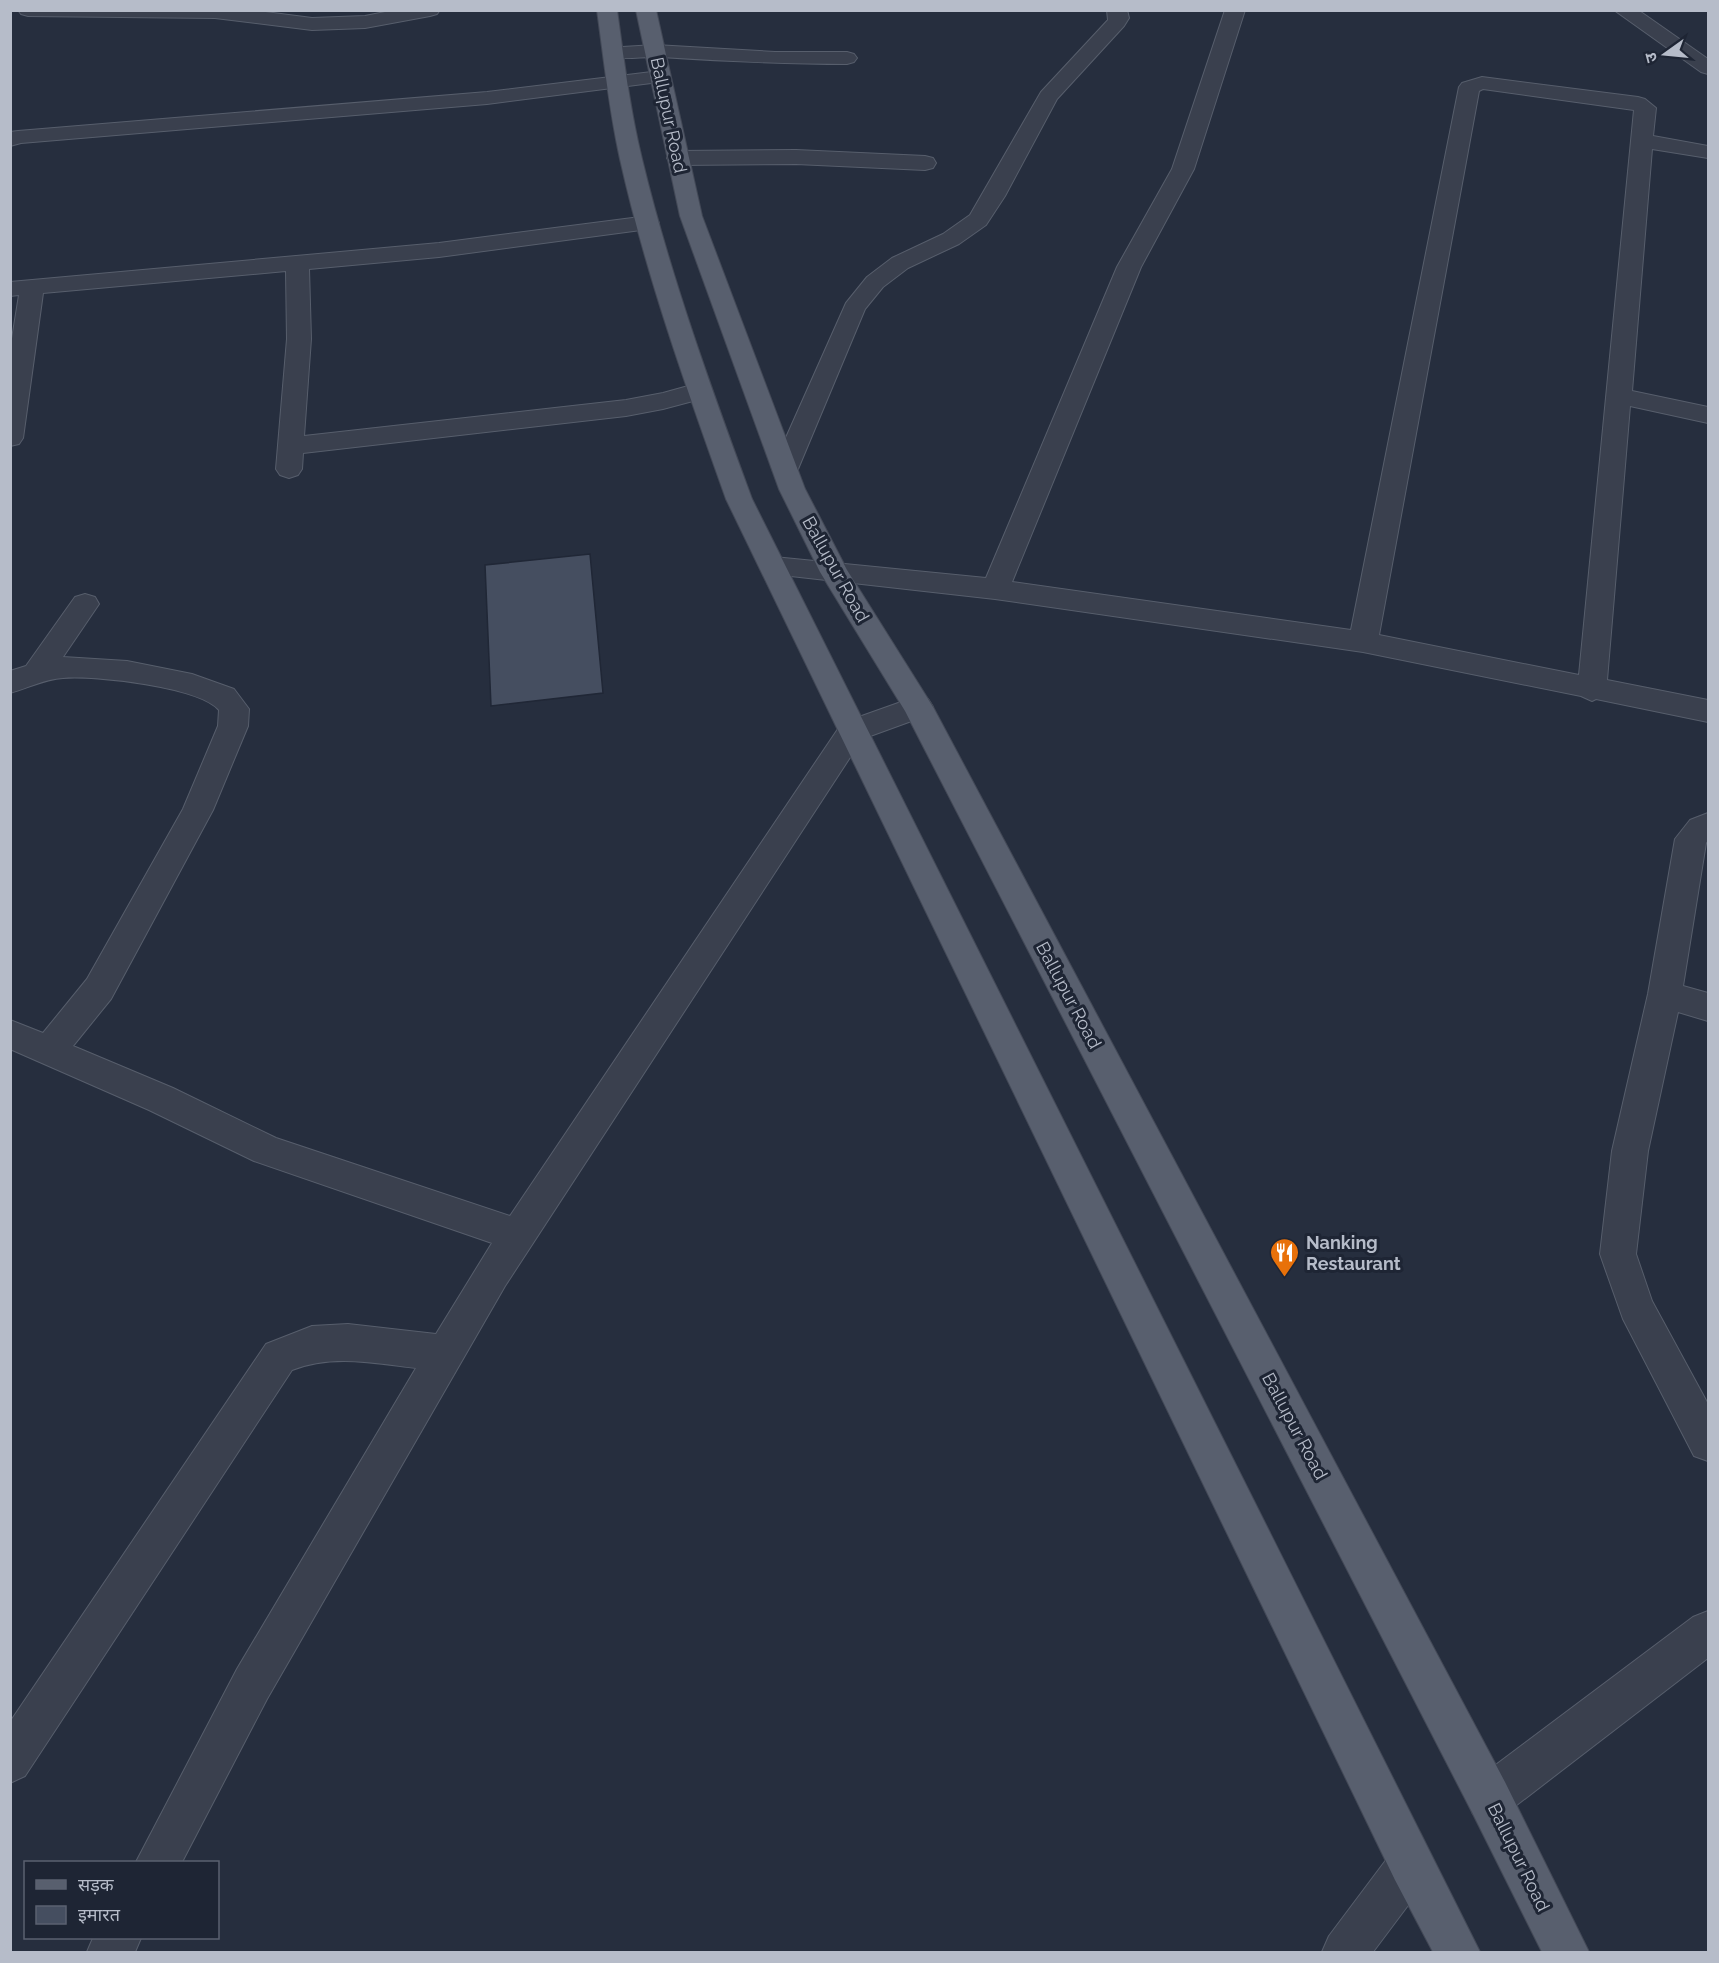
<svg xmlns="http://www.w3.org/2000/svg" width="1719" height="1963" font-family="Raleway,'Noto Sans Devanagari',sans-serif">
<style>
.building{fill:#454e60;stroke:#202736;stroke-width:1.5}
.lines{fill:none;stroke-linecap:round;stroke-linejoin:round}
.minor-casing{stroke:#575e6c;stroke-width:2}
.major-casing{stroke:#434957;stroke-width:2}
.minor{fill:#3a404e;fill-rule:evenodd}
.major{fill:#585f6e;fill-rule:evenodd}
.labels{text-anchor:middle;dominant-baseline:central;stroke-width:6;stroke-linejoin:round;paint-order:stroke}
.street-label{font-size:18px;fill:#b6bcc9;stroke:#1e2534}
.poi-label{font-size:18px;font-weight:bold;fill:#b6bcc9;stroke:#1e2534;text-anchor:start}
</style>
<rect width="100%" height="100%" fill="#262e3e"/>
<path class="building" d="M 590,554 L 603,693 L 491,706 L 485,565 Z"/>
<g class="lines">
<defs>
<path id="minor" d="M 18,10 L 251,10 L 312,18 L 365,16 L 395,10 L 440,10 L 437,14 L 430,16 L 365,28 L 312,30 L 215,18 L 28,16 L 21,14 Z
M 1107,10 L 1127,10 L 1129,18 L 1124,26 L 1057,99 L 1005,196 L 986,225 L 959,244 L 908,268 L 883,287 L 865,309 L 798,469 L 794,475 L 785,478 L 776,475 L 772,469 L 846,303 L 867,277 L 892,258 L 943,234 L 970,215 L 1041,92 L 1108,20 Z
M 1225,10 L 1245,10 L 1194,169 L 1141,267 L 1012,582 L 1351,630 L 1459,87 L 1462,83 L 1482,77 L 1638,97 L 1645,99 L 1656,108 L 1653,136 L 1708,146 L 1708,158 L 1652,149 L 1632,391 L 1708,407 L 1708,423 L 1630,406 L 1607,680 L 1708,700 L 1708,722 L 1596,699 L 1592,701 L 1581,696 L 1363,652 L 995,599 L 764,573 L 760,566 L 764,559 L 774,557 L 986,578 L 1117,267 L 1172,169 ZM 1483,89 L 1634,110 L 1579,675 L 1379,635 L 1479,91 Z
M 1614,10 L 1638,10 L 1708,59 L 1708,74 L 1701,72 Z
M 655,45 L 775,52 L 847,52 L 854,54 L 857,58 L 854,62 L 847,64 C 785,64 723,61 661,57 C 643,56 623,61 606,56 L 603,52 L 606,48 Z
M 660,71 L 667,73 L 670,77 L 667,81 L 487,104 L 21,143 L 10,146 L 10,132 L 18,131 L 487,92 Z
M 796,150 L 925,156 L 933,158 L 936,163 L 933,168 L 925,170 L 796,164 L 678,165 L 670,163 L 667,158 L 670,153 L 678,151 Z
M 648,216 L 656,218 L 659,223 L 656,228 L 439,257 L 309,269 L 311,339 L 304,436 L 626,400 L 663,393 L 699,383 L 708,385 L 712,391 L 708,397 L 663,409 L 626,416 L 303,453 L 302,469 L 298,475 L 289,478 L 280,475 L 276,469 L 287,339 L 286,271 L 43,293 L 23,438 L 19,444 L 10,446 L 10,351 L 19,295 L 10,296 L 10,282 L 439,243 Z
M 85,594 L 95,597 L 99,604 L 63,657 L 127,661 L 192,674 L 234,689 L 249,709 L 248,726 L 213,810 L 111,999 L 73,1046 L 173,1088 L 276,1138 L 510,1216 L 842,723 L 918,696 L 928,699 L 933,707 L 928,715 L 862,739 L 505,1286 L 267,1699 L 182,1862 L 136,1862 L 237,1669 L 416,1368 C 374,1363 332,1354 292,1370 L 25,1776 L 10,1783 L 10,1722 L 266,1344 L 312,1326 L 348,1324 L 436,1334 L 492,1243 L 254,1161 L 149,1110 L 10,1049 L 10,1020 L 43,1033 L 87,979 L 183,809 L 218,726 L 219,710 C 200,687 94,675 63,678 C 45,679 28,688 10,693 L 10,671 L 26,666 L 75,597 Z
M 1708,813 L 1708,840 L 1706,843 L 1683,986 L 1708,993 L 1708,1021 L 1678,1012 L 1648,1151 L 1636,1254 L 1652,1301 L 1708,1404 L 1708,1461 L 1694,1456 L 1623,1319 L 1600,1254 L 1612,1151 L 1648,994 L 1675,839 L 1690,820 Z
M 1708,1611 L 1708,1658 L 1505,1814 L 1489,1820 L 1473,1814 L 1467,1798 L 1473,1782 L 1693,1617 Z
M 1411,1842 L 1427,1848 L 1433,1864 L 1427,1880 L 1373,1952 L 1322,1952 L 1329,1936 L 1395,1848 Z
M 93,1938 L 141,1938 L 135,1952 L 87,1952 Z"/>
<path id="major" d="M 597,10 L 617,10 C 624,60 630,110 642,159 C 670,275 711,388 752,499 L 1480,1952 L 1433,1952 L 1395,1880 L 726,499 C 686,387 646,275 620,159 C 609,110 604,60 597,10 Z
M 636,10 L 656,10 L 702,216 L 805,489 L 847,570 L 933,707 L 1505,1782 L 1589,1952 L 1542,1952 L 1473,1814 L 905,711 L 820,572 L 779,489 L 680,216 Z"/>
</defs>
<use href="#minor" class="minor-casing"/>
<use href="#major" class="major-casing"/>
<use href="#minor" class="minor"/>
<use href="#major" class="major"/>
</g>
<defs>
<symbol id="restaurant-pin" viewBox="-11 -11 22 30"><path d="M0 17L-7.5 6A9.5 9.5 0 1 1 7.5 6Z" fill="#e8710a" stroke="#1e2534"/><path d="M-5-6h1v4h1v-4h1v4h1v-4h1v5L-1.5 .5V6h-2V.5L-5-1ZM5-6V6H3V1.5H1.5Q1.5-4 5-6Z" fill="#fff"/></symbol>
</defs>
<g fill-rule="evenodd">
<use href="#restaurant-pin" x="1268" y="1236" width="33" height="45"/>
</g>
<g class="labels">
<g class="street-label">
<text transform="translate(669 115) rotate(78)">Ballupur Road</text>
<text transform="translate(836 569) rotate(61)">Ballupur Road</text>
<text transform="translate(1069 995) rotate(62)">Ballupur Road</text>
<text transform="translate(1295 1426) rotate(62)">Ballupur Road</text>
<text transform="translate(1519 1857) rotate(64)">Ballupur Road</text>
</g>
<g class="poi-label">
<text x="1306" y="1242">Nanking<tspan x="1306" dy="21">Restaurant</tspan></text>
</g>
</g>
<rect width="1719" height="1963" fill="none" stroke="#b6bcc9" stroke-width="24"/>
<rect x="24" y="1861" width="195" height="78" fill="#1e2534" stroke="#5b6170" stroke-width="1.5"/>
<rect x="36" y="1880" width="30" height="9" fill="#585f6e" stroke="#5b6170" stroke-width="1.5"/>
<text x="78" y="1891" font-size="18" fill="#b6bcc9">सड़क</text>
<rect x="36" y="1906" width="30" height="18" fill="#454e60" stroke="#5b6170" stroke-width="1.5"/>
<text x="78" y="1921" font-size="18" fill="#b6bcc9">इमारत</text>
<g transform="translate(1665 54) rotate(255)" stroke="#1e2534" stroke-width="4.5" paint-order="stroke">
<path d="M0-4.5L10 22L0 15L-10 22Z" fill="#b6bcc9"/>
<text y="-9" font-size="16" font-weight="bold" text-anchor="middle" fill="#b6bcc9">उ</text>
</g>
</svg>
